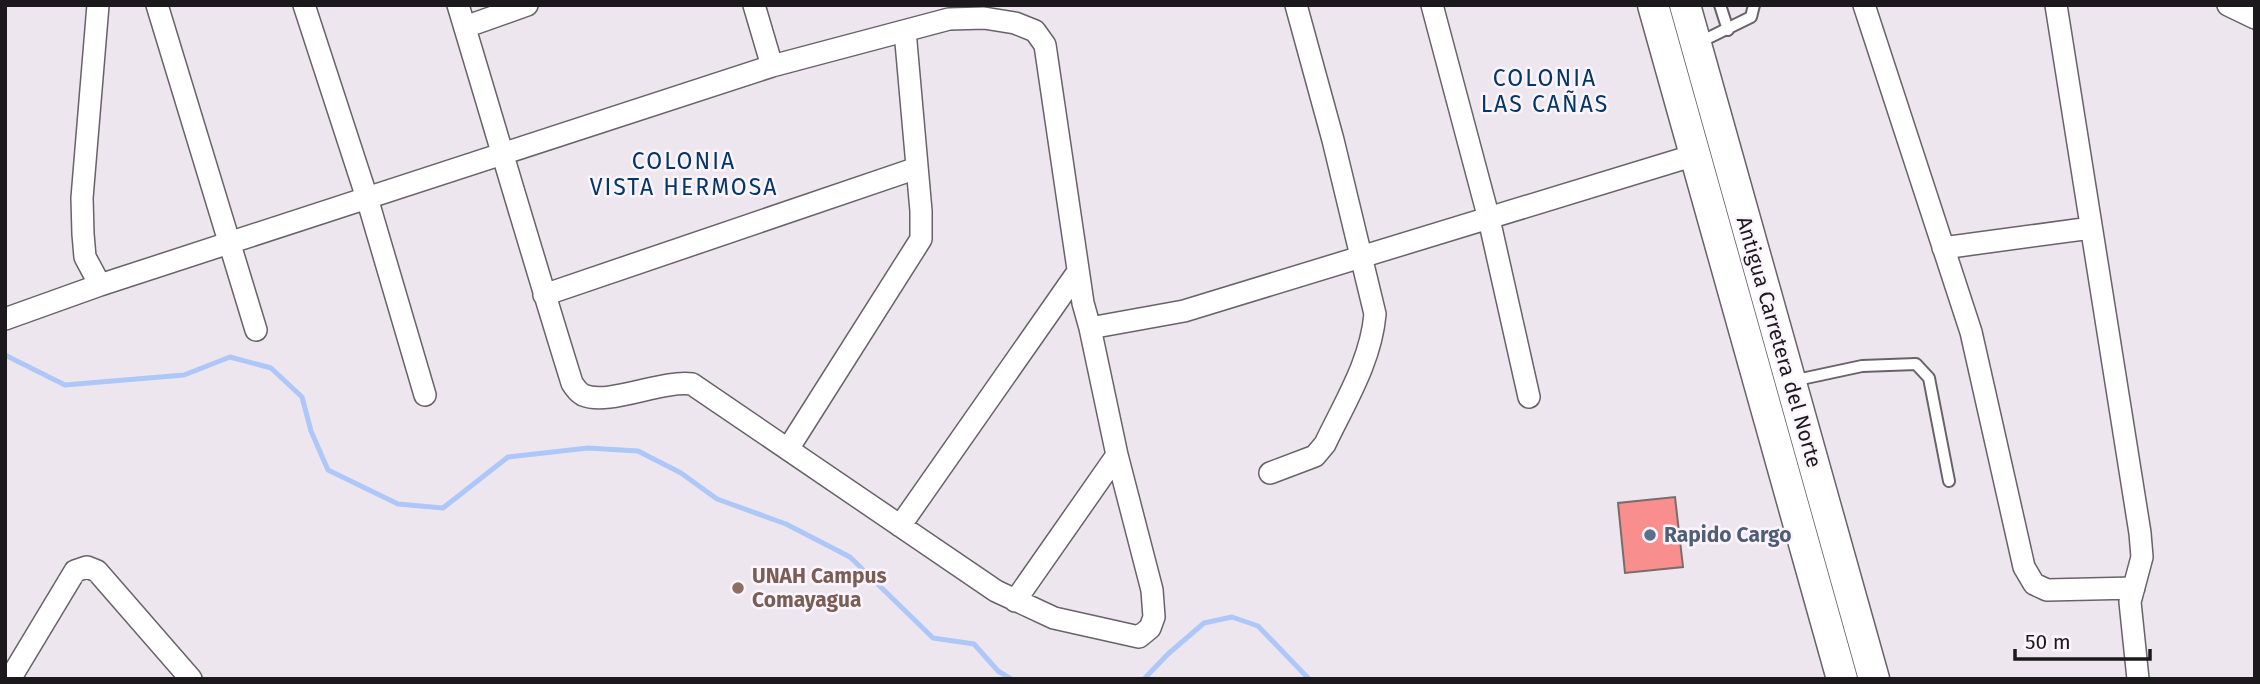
<svg xmlns="http://www.w3.org/2000/svg" width="2260" height="684" font-family="'Fira Sans',sans-serif">
<style>
.lines{fill:none;stroke-linecap:round;stroke-linejoin:round}
.stream{stroke:#adc7f9;stroke-width:5}
.building{fill:#f88f8e;stroke:#786d6c;stroke-width:2}
.lane-casing{stroke:#696269;stroke-width:14}
.street-casing{stroke:#696269;stroke-width:24}
.secondary-casing{stroke:#696269;stroke-width:33}
.lane{stroke:#fff;stroke-width:10}
.street{stroke:#fff;stroke-width:21}
.secondary{stroke:#fff;stroke-width:30}
.service-dot{fill:#5c6f8a;stroke:#fcf4fc;stroke-width:2.5}
.education-dot{fill:#8d6e63;stroke:#fcf4fc;stroke-width:2.5}
.labels{text-anchor:middle;dominant-baseline:central;stroke-width:5;stroke-linejoin:round;paint-order:stroke}
.street-label{font-size:21px;fill:#1c191c;stroke:#fcf4fc}
.service-label{font-size:21px;font-weight:bold;fill:#4e5e75;stroke:#fcf4fc;text-anchor:start}
.education-label{font-size:21px;font-weight:bold;fill:#785e54;stroke:#fcf4fc;text-anchor:start}
.neighbourhood-label{font-size:23px;letter-spacing:2px;fill:#033768;stroke:#fcf4fc}
</style>
<rect width="100%" height="100%" fill="#eee6ef"/>
<g class="lines">
<path class="stream" d="M 5,355 L 65,385 L 184,375 L 230,357 L 271,368 L 302,397 L 311,431 L 328,470 L 398,504 L 443,508 L 508,457 L 588,448 L 638,451 L 681,473 L 717,499 L 786,524 L 850,557 L 933,638 L 974,644 L 998,671 L 1011,679
M 1144,679 L 1168,654 L 1204,623 L 1232,617 L 1258,626 L 1309,679"/>
</g>
<path class="building" d="M 1675,497 L 1683,567 L 1625,573 L 1618,503 Z"/>
<g class="lines">
<defs>
<path id="lane" d="M 1720,5 L 1728,30
M 1698,43 L 1751,17 L 1754,5
M 1792,381 L 1862,366 L 1916,364 L 1929,378 L 1949,481"/>
<path id="street" d="M 98,5 L 82,198 L 83,234 L 85,257 L 100,285
M 157,5 L 256,330
M 304,5 L 367,198 L 425,395
M 754,5 L 772,66
M 1432,5 L 1489,219 L 1529,397
M 1864,5 L 1971,332 L 2024,567 L 2034,584 L 2047,590 L 2134,588
M 2056,5 L 2140,533 L 2142,557 L 2130,602 L 2138,679
M 2228,5 L 2255,18
M 465,27 L 527,5
M 1943,248 L 2091,228
M 544,295 L 917,168
M 5,319 L 100,285 L 772,66 L 949,19 L 984,18 L 1015,23 L 1035,31 L 1045,45 L 1083,303 L 1090,328 L 1117,455 L 1152,590 L 1154,617 L 1150,628 L 1139,637 L 1054,618 L 996,591 L 692,384 C 660,380 609,406 583,395 C 578,392 575,388 572,383 C 533,258 496,131 458,5
M 1090,328 L 1184,311 L 1695,155
M 788,449 L 921,239 L 921,211 L 905,31
M 1270,473 L 1315,456 L 1325,444 C 1345,402 1371,361 1375,314 L 1333,140 L 1296,5
M 900,526 L 1077,273
M 1015,601 L 1117,455
M 10,679 L 75,571 L 87,567 L 97,571 L 191,679"/>
<path id="secondary" d="M 1653,5 L 1842,679
M 1685,5 L 1874,679"/>
</defs>
<use href="#lane" class="lane-casing"/>
<use href="#street" class="street-casing"/>
<use href="#secondary" class="secondary-casing"/>
<use href="#lane" class="lane"/>
<use href="#street" class="street"/>
<use href="#secondary" class="secondary"/>
</g>
<circle class="service-dot" cx="1650" cy="535" r="7"/>
<circle class="education-dot" cx="738" cy="588" r="7"/>
<g class="labels">
<g class="street-label">
<text transform="translate(1779 342) rotate(74)">Antigua Carretera del Norte</text>
</g>
<g class="service-label">
<text x="1664" y="535">Rapido Cargo</text>
</g>
<g class="education-label">
<text x="752" y="576">UNAH Campus<tspan x="752" dy="24">Comayagua</tspan></text>
</g>
<g class="neighbourhood-label">
<text x="1545" y="78">COLONIA<tspan x="1545" dy="26">LAS CAÑAS</tspan></text>
<text x="684" y="161">COLONIA<tspan x="684" dy="26">VISTA HERMOSA</tspan></text>
</g>
</g>
<rect width="2260" height="684" fill="none" stroke="#1c191c" stroke-width="14"/>
<path d="M2015 649v10h135v-10" fill="none" stroke="#1c191c" stroke-width="3.5"/>
<text x="2025" y="649" font-size="21" fill="#1c191c" stroke="#fcf4fc" stroke-width="5" paint-order="stroke">50 m</text>
</svg>
